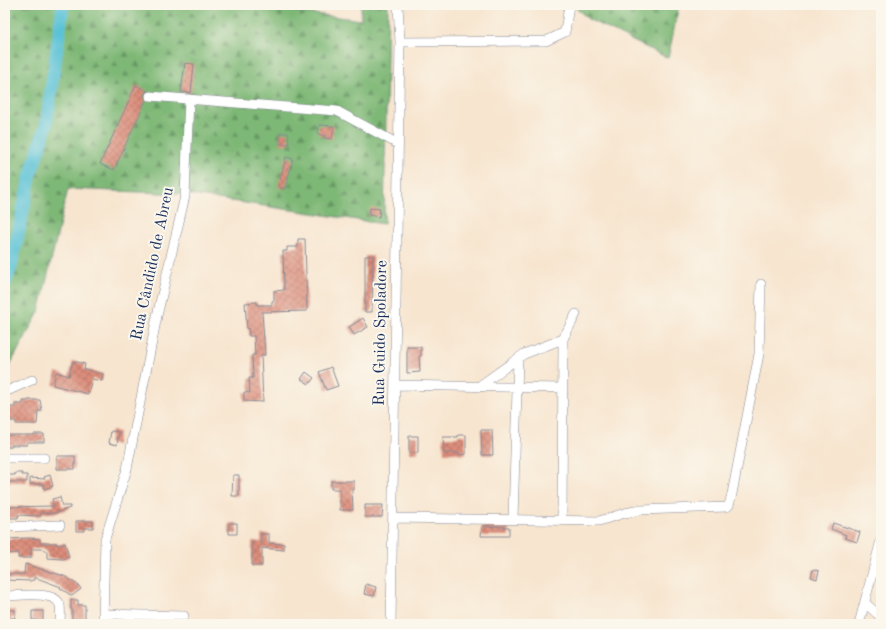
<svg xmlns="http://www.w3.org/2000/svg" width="886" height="629" font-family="'Old Standard TT',serif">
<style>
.forest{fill:url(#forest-firs);stroke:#4c746a}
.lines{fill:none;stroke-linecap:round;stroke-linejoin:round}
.river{stroke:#59c1d5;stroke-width:13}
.building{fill:url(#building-cross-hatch)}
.minor-casing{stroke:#898a96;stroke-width:10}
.minor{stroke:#fff;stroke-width:9}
.labels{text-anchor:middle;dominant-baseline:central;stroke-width:4;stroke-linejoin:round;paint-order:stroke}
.street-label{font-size:16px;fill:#1b2f5e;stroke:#fbf7ec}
</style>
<defs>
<pattern id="forest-firs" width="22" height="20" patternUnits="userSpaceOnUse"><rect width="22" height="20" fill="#7eb876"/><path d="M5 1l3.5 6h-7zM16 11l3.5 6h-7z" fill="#669664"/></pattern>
<pattern id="building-cross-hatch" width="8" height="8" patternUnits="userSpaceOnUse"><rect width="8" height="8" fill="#dd8d7a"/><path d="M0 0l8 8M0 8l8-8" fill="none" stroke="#b27467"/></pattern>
</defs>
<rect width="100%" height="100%" fill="#fbf7ec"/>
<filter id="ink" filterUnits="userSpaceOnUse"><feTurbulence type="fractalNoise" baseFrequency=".025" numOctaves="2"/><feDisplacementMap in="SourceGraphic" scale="8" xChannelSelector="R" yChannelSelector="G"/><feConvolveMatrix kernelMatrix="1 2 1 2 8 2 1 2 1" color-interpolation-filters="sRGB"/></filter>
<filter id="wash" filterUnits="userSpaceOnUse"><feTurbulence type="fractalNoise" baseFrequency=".012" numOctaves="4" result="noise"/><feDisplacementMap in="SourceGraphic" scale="16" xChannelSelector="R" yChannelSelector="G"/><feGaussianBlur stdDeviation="0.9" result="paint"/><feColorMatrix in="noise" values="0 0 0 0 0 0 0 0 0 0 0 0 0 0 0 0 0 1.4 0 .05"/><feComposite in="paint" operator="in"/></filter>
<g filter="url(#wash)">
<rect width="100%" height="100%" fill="#f7e5cf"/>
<path class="forest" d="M 11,5 L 246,5 L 361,20 L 361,5 L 388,5 L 384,224 L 185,194 L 68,189 L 39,312 L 5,374 L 5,43 Z
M 573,5 L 679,5 L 668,58 L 588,19 Z"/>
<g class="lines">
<path class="river" d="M 5,283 L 11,267 L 31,173 L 46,126 L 63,5"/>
</g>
<g id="blocks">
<path class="building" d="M 185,63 L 194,64 L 191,93 L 181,92 Z
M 136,85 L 147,91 L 144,95 L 146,100 L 114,170 L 100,164 Z
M 319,125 L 334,126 L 332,139 L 324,138 L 325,136 L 318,134 Z
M 280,133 L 288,133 L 289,144 L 280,144 Z
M 286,157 L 293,159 L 285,189 L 278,187 Z
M 370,208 L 380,209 L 379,217 L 369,215 Z
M 298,239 L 305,239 L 307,311 L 262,312 L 265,355 L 261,355 L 263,402 L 244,401 L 244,392 L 250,393 L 249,378 L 253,378 L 252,355 L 255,355 L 254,336 L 249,336 L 248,328 L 247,329 L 245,303 L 257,302 L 257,305 L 272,305 L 272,301 L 274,301 L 274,291 L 284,290 L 283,251 L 287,251 L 287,247 L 298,247 Z
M 365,256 L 373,256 L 372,312 L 365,312 Z
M 363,318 L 368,327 L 354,335 L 349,327 Z
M 407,347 L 421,347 L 421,356 L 419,356 L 420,372 L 407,373 Z
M 73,361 L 85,364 L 84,369 L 103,374 L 102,381 L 92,379 L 88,394 L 53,385 L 56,372 L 69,376 Z
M 331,367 L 338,386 L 326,390 L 319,372 Z
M 306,372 L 314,378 L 309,384 L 301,379 Z
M 28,400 L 40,400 L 42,411 L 38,411 L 37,424 L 16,424 L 16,421 L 5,421 L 5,407 L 15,407 L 15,404 L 23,404 L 23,401 L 28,401 Z
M 481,430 L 492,430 L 493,455 L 482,455 Z
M 111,431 L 119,432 L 117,445 L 109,443 Z
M 34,434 L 44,434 L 44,442 L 27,442 L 27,445 L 11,445 L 11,447 L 5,447 L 5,435 L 34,435 Z
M 458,435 L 466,435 L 466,454 L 459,455 L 459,453 L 444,453 L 443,437 L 458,437 Z
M 409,436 L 418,436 L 418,453 L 409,453 Z
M 57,456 L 75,456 L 75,469 L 57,469 Z
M 15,473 L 22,473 L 22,475 L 27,475 L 27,482 L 5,482 L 5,475 L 15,475 Z
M 50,475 L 53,486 L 44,489 L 43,484 L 30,484 L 30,478 L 45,479 L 44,477 Z
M 233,475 L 239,475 L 239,496 L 232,496 Z
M 331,481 L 354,481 L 354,490 L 352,490 L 353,510 L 340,510 L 340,489 L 331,489 Z
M 60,497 L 62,506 L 70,506 L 70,508 L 56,513 L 41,513 L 41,516 L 18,515 L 18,518 L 5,518 L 5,507 L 54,506 L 52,499 Z
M 365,505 L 383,505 L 382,517 L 365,517 Z
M 76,521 L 93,521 L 93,528 L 84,528 L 84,531 L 76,531 Z
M 229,523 L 237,523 L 237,534 L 229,534 Z
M 833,523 L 860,532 L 857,542 L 845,538 L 846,535 L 831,529 Z
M 482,526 L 509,527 L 509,536 L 481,536 Z
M 261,534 L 269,534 L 269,543 L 284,544 L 284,550 L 262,548 L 262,566 L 252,566 L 252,541 L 261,542 Z
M 30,538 L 40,539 L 40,543 L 57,543 L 57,545 L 65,543 L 69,557 L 63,559 L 47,558 L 47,551 L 44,551 L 44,549 L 31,549 L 31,558 L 18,558 L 18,553 L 5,554 L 5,543 L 7,543 L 7,539 Z
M 25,564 L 64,576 L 78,585 L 81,589 L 72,596 L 60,588 L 61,587 L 34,577 L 34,580 L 32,580 L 31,581 L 5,580 L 5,574 L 24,574 Z
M 813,569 L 819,571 L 817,579 L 811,577 Z
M 366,584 L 376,587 L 374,596 L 364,594 Z
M 71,600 L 78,600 L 78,605 L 85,605 L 85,620 L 81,620 L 81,624 L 72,624 L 72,609 L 71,609 Z
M 5,610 L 15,610 L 15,618 L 11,618 L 11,624 L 5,624 Z
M 32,611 L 43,611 L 43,624 L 37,624 L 37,620 L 32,620 Z"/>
</g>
</g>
<g filter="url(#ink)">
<use href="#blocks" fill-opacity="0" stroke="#898a96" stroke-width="1"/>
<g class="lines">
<defs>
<path id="minor" d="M 400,42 L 546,41 L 565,32 L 569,5
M 150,96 L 337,111 L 398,144
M 395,385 L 563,388
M 478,387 L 524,354 L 563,339 L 576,314
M 5,392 L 32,380
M 5,458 L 44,458
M 393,518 L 599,521 L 625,513 L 640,510 L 727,507 L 729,505 L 732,494 L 759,354 L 761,284
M 513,519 L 518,359
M 562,520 L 563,339
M 5,527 L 60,525
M 5,596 C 18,596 55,590 60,605 C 61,611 60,618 60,624
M 865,603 L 881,617
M 103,614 L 184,616
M 103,624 L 105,539 L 127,469 L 157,316 L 185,196 L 189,99
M 391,624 L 400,42 L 398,5
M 859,624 L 881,540"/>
</defs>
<use href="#minor" class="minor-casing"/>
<use href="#minor" class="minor"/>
</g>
</g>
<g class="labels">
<g class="street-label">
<text transform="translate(153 264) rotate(-78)">Rua Cândido de Abreu</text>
<text transform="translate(381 333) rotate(-89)">Rua Guido Spoladore</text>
</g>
</g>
<rect width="886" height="629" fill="none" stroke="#fbf7ec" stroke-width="20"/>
</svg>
